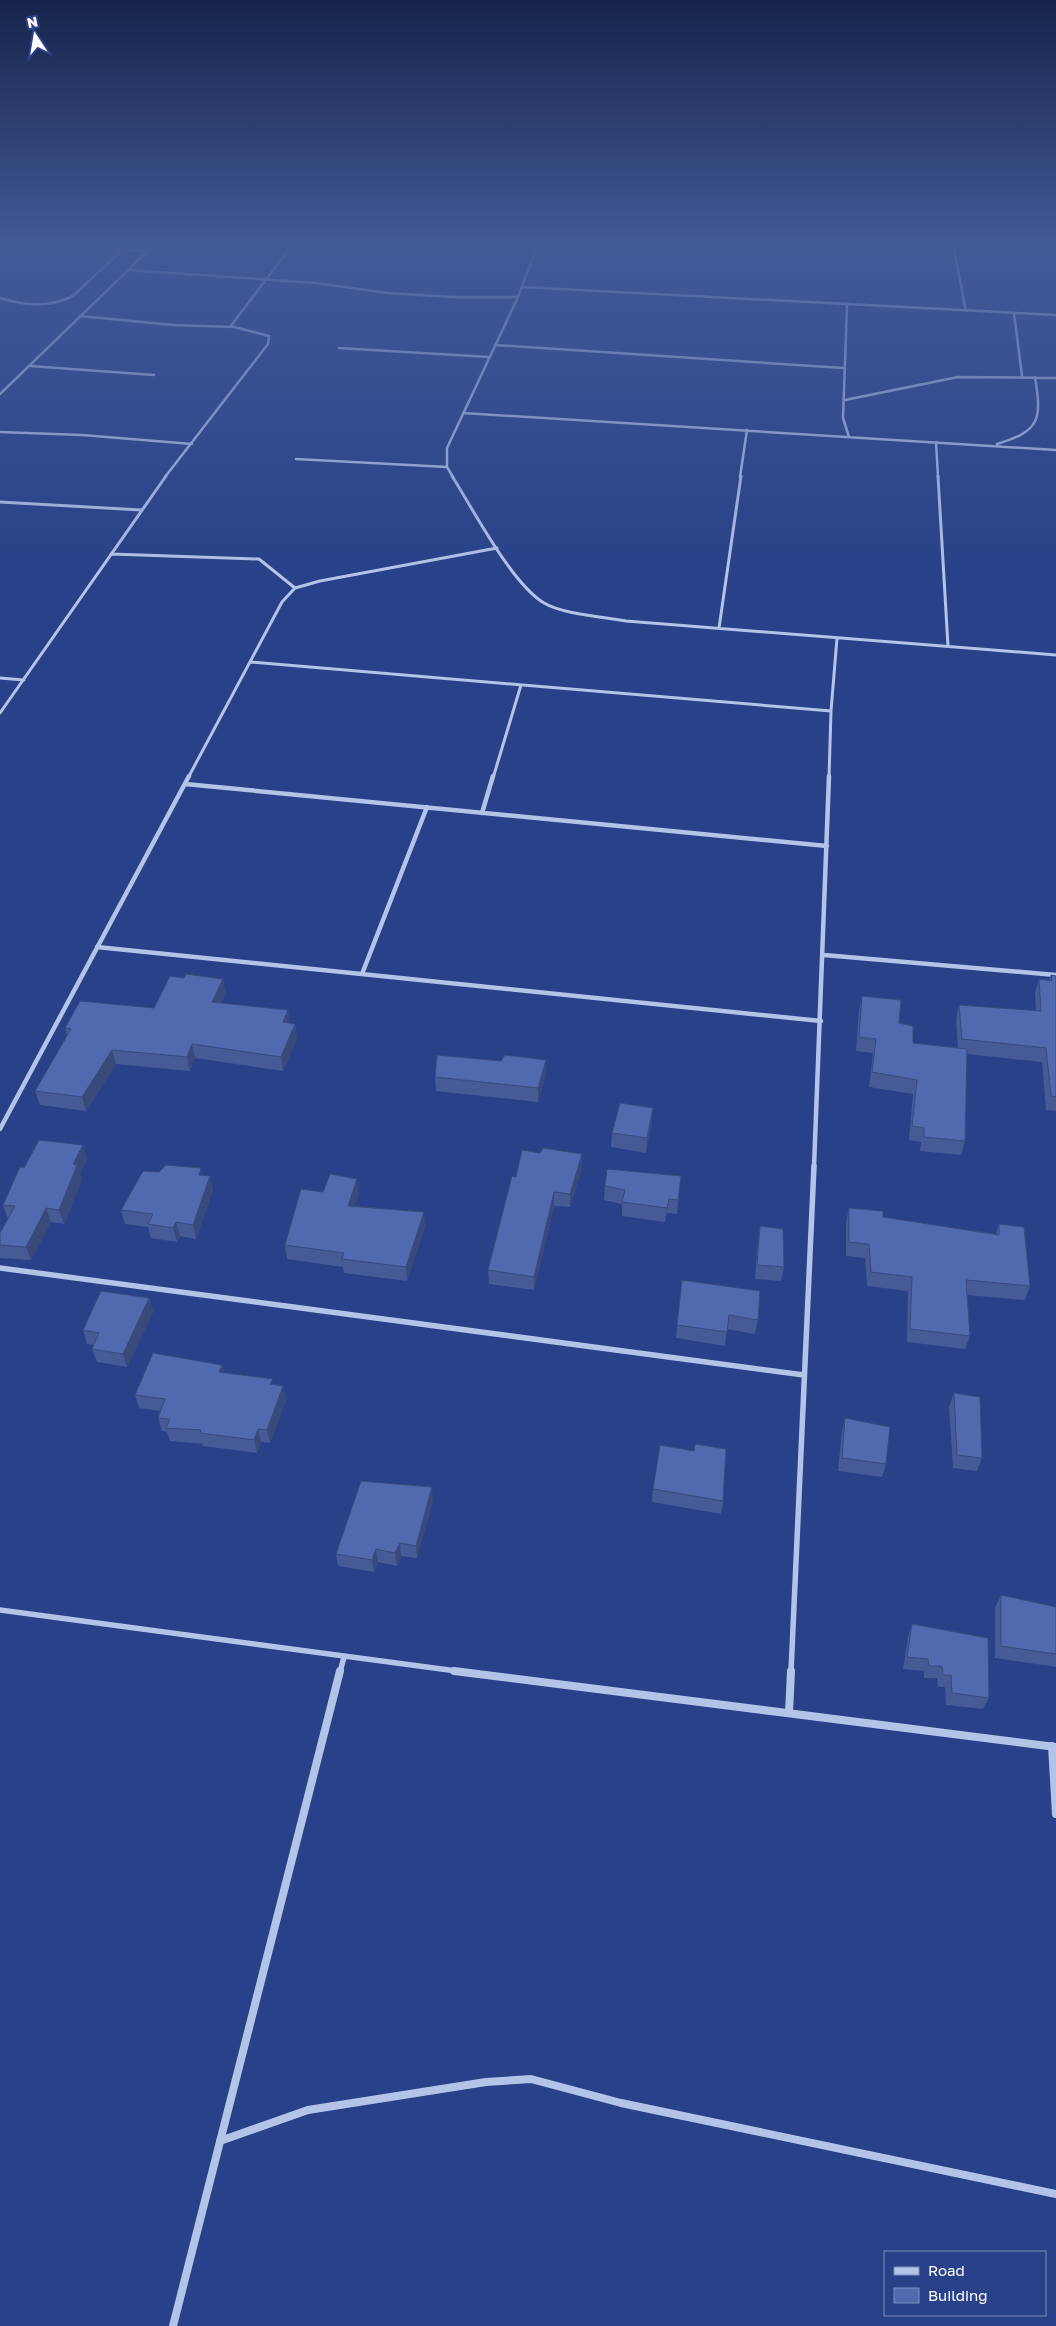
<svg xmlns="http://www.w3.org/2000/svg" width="1056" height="2326" font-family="'Golos Text',sans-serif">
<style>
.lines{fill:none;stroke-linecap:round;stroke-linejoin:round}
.street-far4{stroke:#b4c3e8;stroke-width:2.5}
.street-far3{stroke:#b4c3e8;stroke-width:3}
.street-far2{stroke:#b4c3e8;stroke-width:4.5}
.street-far1{stroke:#b4c3e8;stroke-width:5.5}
.street{stroke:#b4c3e8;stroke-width:8}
.wall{fill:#465a96}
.shaded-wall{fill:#394a7a}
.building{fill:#5169af;stroke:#394a7a}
</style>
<rect width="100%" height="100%" fill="#284188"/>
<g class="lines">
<path class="street-far4" d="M 502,244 L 537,246
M 634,244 L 715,249
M 953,244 L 966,311
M 0,245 L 148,251
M 128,270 L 316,283 L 387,293 L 452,297 L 518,297
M 522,287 L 1056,315
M 0,298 C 26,306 48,308 73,296 L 122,250 L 124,244
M 847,305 L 843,418 L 849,437
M 1014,313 L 1022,376
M 80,316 L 173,325 L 234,327 L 269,336 L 268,344 L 165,477
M 230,327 L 293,244
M 495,345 L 843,368
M 339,348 L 489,357
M 30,366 L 154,375
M 0,394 L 155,244
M 845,400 L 958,377 L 1056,378
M 463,413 L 1056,450
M 0,432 L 82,435 L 192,444
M 936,442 L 938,477
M 997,444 C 1040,431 1042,420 1035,377
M 296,459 L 447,467
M 453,477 L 447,467 L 447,448 L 518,297 L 538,244
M 740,477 L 747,430"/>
<path class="street-far3" d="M 452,476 C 473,509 511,583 544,603 C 562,614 604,617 626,621 L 1056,655
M 938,476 L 948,646
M 0,502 L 141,510
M 111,554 L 259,559 L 295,588
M 719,628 L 741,476
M 250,662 L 831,711
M 0,678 L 24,680
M 0,713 L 166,476
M 188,778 L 282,602 L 295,588 L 320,581 L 497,548
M 493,778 L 521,685
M 829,778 L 831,711 L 837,638"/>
<path class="street-far2" d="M 185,784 L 827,846
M 482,813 L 493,776
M 97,947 L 821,1021
M 824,955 L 1056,975
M 362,974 L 427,807
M 0,1129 L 189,776
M 814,1167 L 829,776"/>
<path class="street-far1" d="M 0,1268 L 804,1375
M 0,1610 L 464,1672
M 340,1672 L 344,1657
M 791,1672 L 814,1166"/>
<path class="street" d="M 454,1671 L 1056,1747
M 789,1713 L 791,1671
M 1052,1746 L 1056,1814
M 220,2141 L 308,2110 L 486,2082 L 531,2079 L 621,2103 L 1056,2194
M 173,2326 L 340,1671"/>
</g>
<path class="wall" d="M 1051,975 L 1056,976 L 1056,1111 L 1046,1110 L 1042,1062 L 966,1054 L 965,1141 L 961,1155 L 920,1151 L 921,1142 L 909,1140 L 913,1094 L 869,1087 L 873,1053 L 856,1051 L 859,1010 L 862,996 L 899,1023 L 913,1043 L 958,1048 L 956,1019 L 959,1005 L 1036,1011 L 1035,993 L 1039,979 L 1049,980 Z
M 184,978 L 223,979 L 225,993 L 221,1003 L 288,1010 L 289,1023 L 295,1024 L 297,1038 L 283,1071 L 195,1058 L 190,1071 L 116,1064 L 86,1111 L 40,1105 L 35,1091 L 67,1036 L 65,1028 L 154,1008 Z
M 546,1074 L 538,1102 L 436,1091 L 435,1077 Z
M 652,1122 L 646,1153 L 611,1147 L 612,1133 Z
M 87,1159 L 80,1173 L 82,1179 L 64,1224 L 51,1222 L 31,1260 L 0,1258 L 0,1233 L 8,1219 L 3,1205 L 24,1168 Z
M 201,1168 L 203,1175 L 210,1176 L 213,1190 L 196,1239 L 180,1236 L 177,1242 L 151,1238 L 148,1227 L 125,1224 L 121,1210 L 159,1172 Z
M 582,1168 L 570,1207 L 554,1206 L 534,1290 L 489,1284 L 488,1270 L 516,1177 Z
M 681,1176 L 677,1214 L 667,1213 L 665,1222 L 622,1216 L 622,1204 L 604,1200 L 605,1186 Z
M 323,1192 L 359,1193 L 354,1206 L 424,1212 L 425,1226 L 407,1281 L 344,1273 L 343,1267 L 287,1259 L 285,1245 Z
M 849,1208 L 883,1217 L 996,1234 L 999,1224 L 1030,1286 L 1025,1300 L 967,1295 L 970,1336 L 965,1349 L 907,1342 L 908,1291 L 867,1286 L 865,1258 L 846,1256 L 846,1222 Z
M 760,1226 L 784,1267 L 781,1281 L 755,1279 L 758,1240 Z
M 682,1280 L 758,1320 L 755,1334 L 727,1329 L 725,1346 L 676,1338 Z
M 149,1298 L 153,1312 L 127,1367 L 97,1362 L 92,1349 L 94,1345 L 87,1344 L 83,1330 Z
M 222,1365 L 224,1373 L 283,1386 L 286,1400 L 270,1443 L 261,1442 L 257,1453 L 203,1446 L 203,1444 L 170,1441 L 167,1432 L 162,1431 L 158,1418 L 160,1411 L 139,1408 L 135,1395 Z
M 954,1393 L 982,1458 L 977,1471 L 953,1468 L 949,1407 Z
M 845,1418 L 886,1464 L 882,1477 L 838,1471 L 842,1431 Z
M 653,1489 L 723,1501 L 721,1514 L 652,1502 Z
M 433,1500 L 417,1558 L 401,1556 L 397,1566 L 378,1562 L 374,1572 L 338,1566 L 336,1554 Z
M 1001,1595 L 1056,1607 L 1056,1667 L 995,1658 L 995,1608 Z
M 912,1624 L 989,1698 L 983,1709 L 946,1705 L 945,1687 L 938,1687 L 937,1678 L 924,1678 L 924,1671 L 903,1669 L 908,1637 Z"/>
<path class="shaded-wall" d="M 223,979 L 225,993 L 215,1016 L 212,1002 Z
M 288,1010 L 290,1025 L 283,1022 Z
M 295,1024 L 297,1038 L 283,1071 L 281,1057 Z
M 192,1044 L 195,1058 L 190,1071 L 187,1057 Z
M 112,1050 L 116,1064 L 86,1111 L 82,1097 Z
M 546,1060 L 546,1074 L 538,1102 L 538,1088 Z
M 653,1108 L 652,1122 L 646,1153 L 647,1138 Z
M 83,1145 L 87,1159 L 80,1173 L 82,1179 L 64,1224 L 59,1210 L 73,1164 Z
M 582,1154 L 582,1168 L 570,1207 L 570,1194 Z
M 201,1168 L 204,1182 L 199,1175 Z
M 210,1176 L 213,1190 L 196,1239 L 193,1225 Z
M 357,1179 L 359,1193 L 350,1220 L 348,1206 Z
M 554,1192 L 554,1206 L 534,1290 L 534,1277 Z
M 669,1199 L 667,1213 L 665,1222 L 667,1208 Z
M 46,1208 L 51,1222 L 31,1260 L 26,1247 Z
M 424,1212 L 425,1226 L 407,1281 L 406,1267 Z
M 176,1222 L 180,1236 L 177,1242 L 173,1228 Z
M 149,1298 L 153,1312 L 127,1367 L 123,1354 Z
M 222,1365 L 225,1378 L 219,1372 Z
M 283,1386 L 286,1400 L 270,1443 L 267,1430 Z
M 258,1429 L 261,1442 L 257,1453 L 254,1440 Z
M 432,1487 L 433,1500 L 417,1558 L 416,1546 Z
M 400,1543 L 401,1556 L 397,1566 L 395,1553 Z
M 376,1549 L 378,1562 L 374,1572 L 372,1560 Z"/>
<path class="building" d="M 186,974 L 223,979 L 212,1002 L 288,1010 L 283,1022 L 295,1024 L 281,1057 L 192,1044 L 187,1057 L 112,1050 L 82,1097 L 35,1091 L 71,1029 L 65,1028 L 80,1001 L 154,1008 L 170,976 L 184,978 Z
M 1051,975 L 1056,976 L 1056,1097 L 1051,1096 L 1046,1048 L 962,1039 L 959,1005 L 1041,1011 L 1039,979 L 1052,981 Z
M 862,996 L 901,1000 L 899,1023 L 913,1026 L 913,1043 L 967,1049 L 965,1141 L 924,1137 L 924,1128 L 912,1126 L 917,1080 L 872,1072 L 876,1039 L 859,1037 Z
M 437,1055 L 501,1061 L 505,1055 L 546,1060 L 538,1088 L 435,1077 Z
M 620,1103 L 653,1108 L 647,1138 L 612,1133 Z
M 39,1140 L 83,1145 L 73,1164 L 77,1165 L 59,1210 L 46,1208 L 26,1247 L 0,1245 L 0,1233 L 15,1206 L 3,1205 L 20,1167 L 24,1168 Z
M 543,1148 L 582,1154 L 570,1194 L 554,1192 L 534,1277 L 488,1270 L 512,1176 L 516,1177 L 522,1150 L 540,1153 Z
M 166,1165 L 201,1168 L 199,1175 L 210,1176 L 193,1225 L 176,1222 L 173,1228 L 148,1224 L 153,1214 L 121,1210 L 143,1171 L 159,1172 Z
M 607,1169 L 681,1176 L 678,1200 L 669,1199 L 667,1208 L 622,1202 L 625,1190 L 605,1186 Z
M 330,1174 L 357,1179 L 348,1206 L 424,1212 L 406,1267 L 342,1259 L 344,1253 L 285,1245 L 301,1189 L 323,1192 Z
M 849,1208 L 883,1211 L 883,1217 L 999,1235 L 999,1224 L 1024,1227 L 1030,1286 L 966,1280 L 970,1336 L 910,1329 L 912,1277 L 871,1272 L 869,1244 L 849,1242 Z
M 760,1226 L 783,1229 L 784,1267 L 757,1265 Z
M 682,1280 L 760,1291 L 758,1320 L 729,1315 L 727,1332 L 677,1325 Z
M 101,1291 L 149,1298 L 123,1354 L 92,1349 L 99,1333 L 83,1330 Z
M 153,1353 L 222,1365 L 219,1372 L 273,1379 L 270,1384 L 283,1386 L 267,1430 L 258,1429 L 254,1440 L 200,1433 L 201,1430 L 166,1428 L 170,1419 L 158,1418 L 165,1399 L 135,1395 Z
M 954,1393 L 980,1397 L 982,1458 L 957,1455 Z
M 845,1418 L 890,1427 L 886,1464 L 842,1458 Z
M 695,1444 L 726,1449 L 723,1501 L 653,1489 L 660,1445 L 694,1451 Z
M 361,1481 L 432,1487 L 416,1546 L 400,1543 L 395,1553 L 376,1549 L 372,1560 L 336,1554 Z
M 1001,1595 L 1056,1607 L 1056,1654 L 1001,1646 Z
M 912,1624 L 988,1638 L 989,1698 L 952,1693 L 951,1675 L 943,1675 L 942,1666 L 929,1666 L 928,1659 L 907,1657 Z"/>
<linearGradient id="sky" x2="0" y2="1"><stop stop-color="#16244b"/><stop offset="0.43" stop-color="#425a96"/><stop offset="1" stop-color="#425a96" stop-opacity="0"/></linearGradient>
<rect width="1056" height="570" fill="url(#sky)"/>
<rect x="884" y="2251" width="162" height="65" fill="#284188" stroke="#7e8db8"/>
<rect x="894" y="2267" width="25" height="8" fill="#b4c3e8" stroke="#7e8db8"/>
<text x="928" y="2276" font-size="15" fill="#ffffff">Road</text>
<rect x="894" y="2288" width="25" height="15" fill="#5169af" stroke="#7e8db8"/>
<text x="928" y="2301" font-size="15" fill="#ffffff">Building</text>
<g transform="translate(35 35) rotate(348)" stroke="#284188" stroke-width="4" paint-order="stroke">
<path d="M0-4L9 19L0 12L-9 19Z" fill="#ffffff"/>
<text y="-8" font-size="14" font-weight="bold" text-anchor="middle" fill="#ffffff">N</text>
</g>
</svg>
